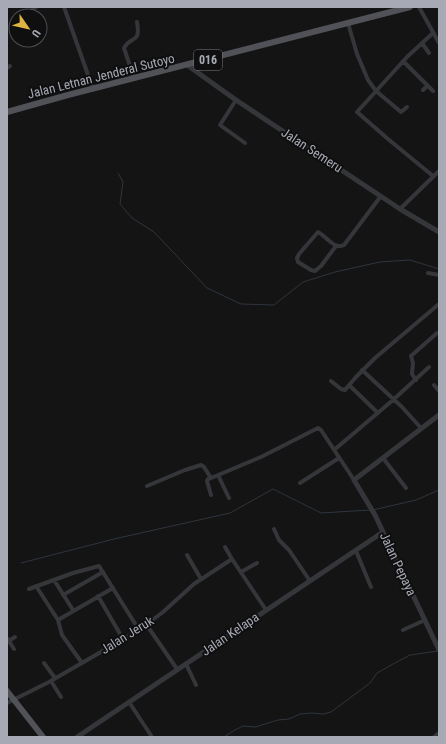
<svg xmlns="http://www.w3.org/2000/svg" width="446" height="744" font-family="'Roboto Condensed',sans-serif">
<style>
.lines{fill:none;stroke-linecap:round;stroke-linejoin:round}
.stream{stroke:#2e353c;stroke-width:1}
.minor{stroke:#35363a;stroke-width:4}
.tertiary{stroke:#35363a;stroke-width:5}
.primary{stroke:#515258;stroke-width:6}
.labels{text-anchor:middle;dominant-baseline:central;stroke-width:4;stroke-linejoin:round;paint-order:stroke}
.shield{fill:#0f0f10;stroke:#797c83;stroke-width:1}
.shield-label{font-size:12px;font-weight:bold;fill:#a7aab4}
.street-label{font-size:13px;fill:#a7aab4;stroke:#0f0f10}
</style>
<rect width="100%" height="100%" fill="#141415"/>
<g class="lines">
<path class="stream" d="M 118,173 L 123,182 L 120,204 L 132,218 L 154,232 L 207,288 L 241,304 L 274,305 L 303,282 L 335,272 L 380,262 L 410,260 L 439,269
M 373,510 L 416,500 L 439,490
M 21,563 L 114,539 L 230,513 L 273,489 L 321,513 L 370,510
M 224,737 L 233,731 L 243,726 L 255,727 L 278,720 L 289,719 L 300,714 L 312,713 L 323,714 L 331,712 L 370,683 L 377,673 L 393,664 L 410,655 L 438,651"/>
<path class="minor" d="M 64,7 L 93,89
M 419,7 L 439,43
M 33,9 L 36,7
M 348,23 L 357,54 L 368,80 L 376,91 L 401,112 L 407,107
M 433,33 L 407,57 L 357,112 L 388,139 L 433,176
M 422,43 L 429,53
M 403,61 L 433,91
M 7,68 L 10,66
M 134,78 L 124,48 C 131,35 141,45 137,22
M 423,90 L 427,86
M 236,100 L 220,125 L 245,143
M 400,209 L 439,171
M 336,246 L 321,266 L 315,271 L 311,270 L 298,262 L 297,258 L 299,254 L 318,232 C 326,236 334,250 344,245 L 381,196
M 428,273 L 439,275
M 362,370 L 402,407 L 421,428
M 416,380 L 412,374 L 413,363 L 411,356 L 437,333
M 331,381 L 341,389 L 345,390 L 356,377 L 375,358 L 439,304
M 349,385 L 378,413
M 434,385 L 439,391
M 334,450 L 393,400 L 429,367
M 383,458 L 406,488
M 218,475 L 229,498
M 300,483 L 339,458
M 147,486 L 185,470 L 201,465 L 204,467 L 211,478 L 261,457 L 318,428 L 321,430 L 354,480
M 211,495 L 207,481 L 208,479 L 211,478
M 274,529 L 279,540 L 289,550 L 310,581
M 225,547 L 232,559 L 266,610
M 356,551 L 371,587
M 187,555 L 201,579
M 241,572 L 257,563
M 54,580 L 73,610
M 36,586 L 58,620
M 29,589 L 73,573 L 99,566 L 139,630
M 63,595 L 103,572
M 98,596 L 123,639
M 146,624 L 177,669
M 403,630 L 425,620
M 7,638 L 14,649
M 7,642 L 15,637
M 44,663 L 55,678
M 82,663 L 62,635 L 58,620 L 113,588
M 186,664 L 196,685
M 51,681 L 61,697
M 129,702 L 152,737
M 7,703 L 49,682 L 139,630 L 163,612 L 194,584 L 232,559
M 434,737 L 439,733"/>
<path class="tertiary" d="M 187,65 L 236,100 L 400,209 L 439,232
M 439,415 L 354,480 L 375,515 L 439,650
M 77,737 L 383,532"/>
<path class="primary" d="M 7,112 L 68,95 L 410,7
M 7,691 L 43,737"/>
</g>
<g class="labels">
<rect class="shield" x="194" y="50" width="28" height="20" rx="3"/>
<g class="shield-label">
<text x="208" y="60">016</text>
</g>
<g class="street-label">
<text transform="translate(101 76) rotate(-14)">Jalan Letnan Jenderal Sutoyo</text>
<text transform="translate(312 150) rotate(33)">Jalan Semeru</text>
<text transform="translate(398 564) rotate(65)">Jalan Pepaya</text>
<text transform="translate(230 634) rotate(-34)">Jalan Kelapa</text>
<text transform="translate(127 635) rotate(-32)">Jalan Jeruk</text>
</g>
</g>
<rect width="446" height="744" fill="none" stroke="#a7aab4" stroke-width="16"/>
<g transform="translate(28 28) rotate(124)"><circle r="19" fill="#0f0f10" stroke="#4c4d52"/>
<path d="M0-3L7 15L0 10L-7 15Z" fill="#dfb342"/>
<text y="-6" font-size="11" font-weight="bold" text-anchor="middle" fill="#a7aab4">U</text>
</g>
</svg>
